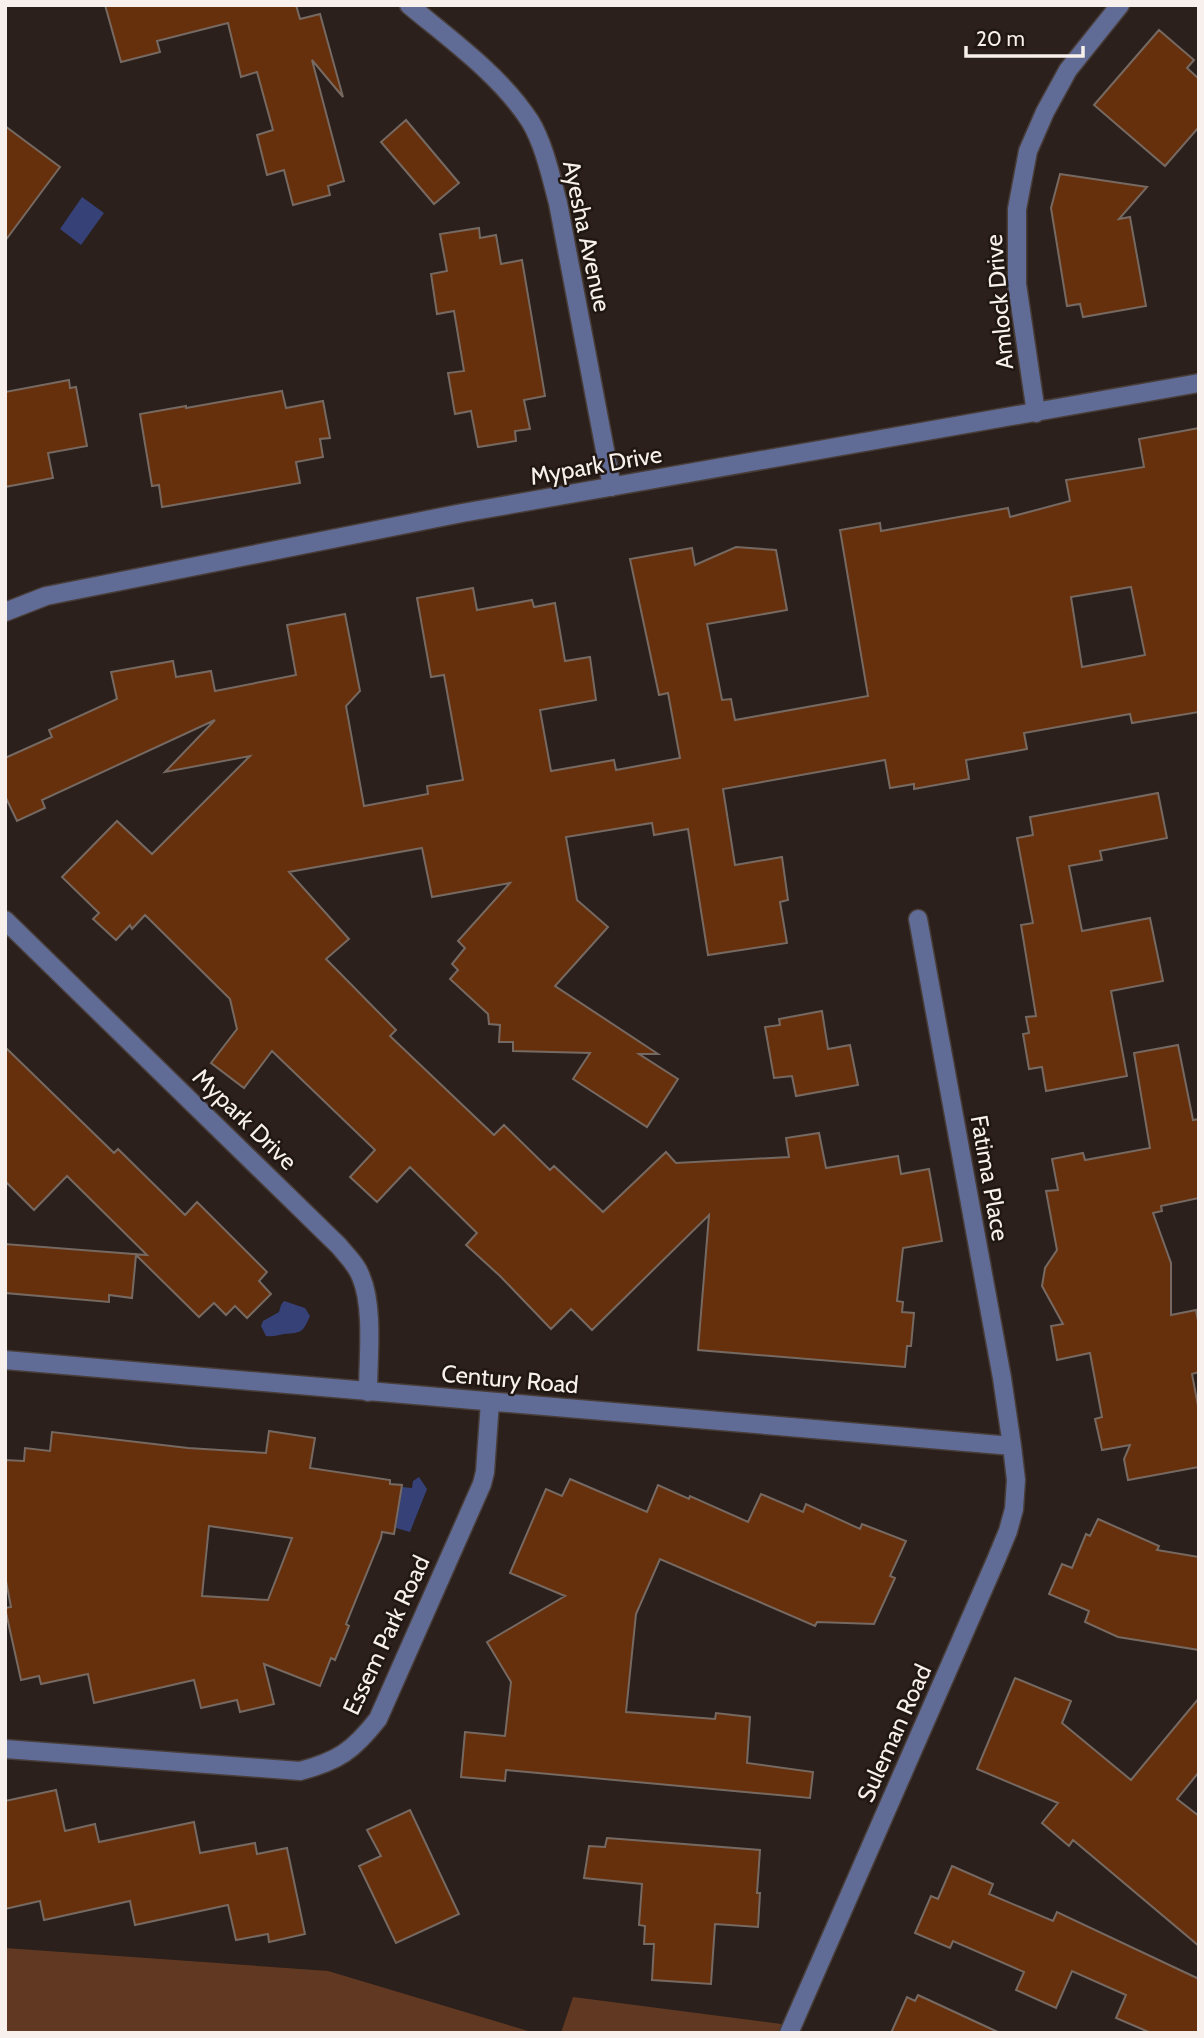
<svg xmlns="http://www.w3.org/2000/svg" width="1204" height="2038" font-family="Cabin,sans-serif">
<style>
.green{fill:#613923}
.water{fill:#364177}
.building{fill:#67300c;stroke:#766962;stroke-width:2;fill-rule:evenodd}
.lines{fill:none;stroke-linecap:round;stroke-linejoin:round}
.minor-casing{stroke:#483d38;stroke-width:21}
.minor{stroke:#606b96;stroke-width:18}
.labels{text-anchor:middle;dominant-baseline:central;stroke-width:5;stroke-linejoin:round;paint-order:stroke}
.street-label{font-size:24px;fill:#f7f0ec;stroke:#211712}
</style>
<rect width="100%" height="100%" fill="#2b201b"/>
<path class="green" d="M 5,1948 L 328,1971 L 535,2033 L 5,2033 Z
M 573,1997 L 789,2025 L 785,2033 L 561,2033 Z"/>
<path class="water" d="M 82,197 L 104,213 L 81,245 L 60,229 Z
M 284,1301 L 305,1308 L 310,1316 C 303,1332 302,1333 284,1334 C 278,1335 273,1337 266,1336 L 261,1326 L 263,1321 L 279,1312 L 281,1305 Z
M 419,1477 L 427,1489 L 410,1532 L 396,1528 L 402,1487 L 412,1488 L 413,1481 Z"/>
<path class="building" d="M 105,5 L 296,5 L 300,19 L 320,14 L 343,97 L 312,60 L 344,181 L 328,186 L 330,195 L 293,205 L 284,170 L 267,175 L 257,135 L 273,130 L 257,72 L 241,77 L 228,23 L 157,41 L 160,52 L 121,62 Z
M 1159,30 L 1194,60 L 1187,68 L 1199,79 L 1199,127 L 1165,166 L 1094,105 Z
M 406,120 L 459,183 L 434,204 L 381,142 Z
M 5,126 L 60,167 L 5,241 Z
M 1060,174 L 1147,187 L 1119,219 L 1130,217 L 1146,306 L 1083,317 L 1080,304 L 1067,306 L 1051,208 Z
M 479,228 L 480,238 L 496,235 L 501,264 L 522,260 L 545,396 L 524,400 L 530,429 L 515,431 L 516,441 L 478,447 L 471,411 L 455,414 L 448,373 L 464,371 L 454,311 L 437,314 L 431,274 L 447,271 L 440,234 Z
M 69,380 L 70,388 L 76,387 L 87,446 L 48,453 L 53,478 L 5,487 L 5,392 Z
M 282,391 L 286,408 L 323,401 L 330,438 L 320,439 L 323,457 L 296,462 L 300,483 L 162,507 L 159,485 L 152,486 L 140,414 L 186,406 L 186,408 Z
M 1199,428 L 1199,712 L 1132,723 L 1130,714 L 1024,733 L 1027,749 L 966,760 L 969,779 L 914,789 L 914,784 L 890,788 L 885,760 L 723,789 L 735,865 L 782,857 L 788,900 L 780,902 L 787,943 L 708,955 L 688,829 L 654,835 L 652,823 L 566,837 L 577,900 L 608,927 L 555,986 L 658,1054 L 639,1054 L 678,1079 L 647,1127 L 573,1079 L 590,1053 L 513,1051 L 513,1042 L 499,1042 L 500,1025 L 489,1024 L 488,1014 L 450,979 L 458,970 L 452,964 L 465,948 L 458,941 L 510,883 L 432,897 L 422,848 L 289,872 L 349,939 L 326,959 L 396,1030 L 390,1036 L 494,1135 L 504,1125 L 550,1170 L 554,1166 L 603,1212 L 666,1152 L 676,1163 L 789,1157 L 786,1138 L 819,1133 L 826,1168 L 898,1156 L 901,1174 L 929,1169 L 942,1241 L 903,1248 L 897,1301 L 903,1302 L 902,1312 L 914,1313 L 911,1346 L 907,1346 L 905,1367 L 698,1350 L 709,1215 L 592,1330 L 571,1309 L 551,1329 L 500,1276 L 466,1245 L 477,1233 L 410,1167 L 377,1202 L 350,1177 L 375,1150 L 272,1051 L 244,1088 L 211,1063 L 237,1029 L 230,999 L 145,915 L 132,929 L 130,925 L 116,940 L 93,919 L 99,913 L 62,877 L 117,821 L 152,854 L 250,756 L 165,772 L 215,720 L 42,800 L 45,808 L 17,821 L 5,796 L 5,758 L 52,737 L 49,730 L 117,699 L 111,672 L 173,661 L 176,677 L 211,671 L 215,691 L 296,675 L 287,625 L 345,614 L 360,691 L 346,706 L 364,806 L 428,794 L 427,786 L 463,780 L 444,675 L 431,677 L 417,598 L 473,588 L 477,610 L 532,600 L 534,607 L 555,603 L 565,661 L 590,657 L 596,700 L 540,710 L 551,771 L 614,760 L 616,770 L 680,758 L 668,693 L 659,695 L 630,559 L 692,548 L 695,565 L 736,547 L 776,550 L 787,610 L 707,624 L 722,700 L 731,699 L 735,720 L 868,696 L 840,530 L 880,523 L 881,531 L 1008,508 L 1010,517 L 1070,501 L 1066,480 L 1144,467 L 1139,439 ZM 1131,587 L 1145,655 L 1082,667 L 1071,597 Z
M 1158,793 L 1167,838 L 1100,851 L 1102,860 L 1069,866 L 1082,931 L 1150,918 L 1163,981 L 1111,991 L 1127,1076 L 1046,1091 L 1042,1067 L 1029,1069 L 1023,1034 L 1029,1033 L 1026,1017 L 1036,1016 L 1021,925 L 1033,923 L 1017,838 L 1033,835 L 1030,817 Z
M 822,1011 L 828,1049 L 850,1045 L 858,1085 L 796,1096 L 792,1076 L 774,1078 L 765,1027 L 780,1025 L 779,1019 Z
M 1178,1045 L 1193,1120 L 1199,1119 L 1199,1198 L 1161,1206 L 1162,1211 L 1153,1213 L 1171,1263 L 1171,1315 L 1196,1310 L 1199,1326 L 1199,1372 L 1192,1374 L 1199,1411 L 1199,1467 L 1128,1480 L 1124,1459 L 1130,1445 L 1102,1450 L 1095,1419 L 1102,1417 L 1090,1353 L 1057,1360 L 1051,1326 L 1063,1324 L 1042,1286 L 1045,1268 L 1057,1250 L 1046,1191 L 1058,1190 L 1052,1159 L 1083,1153 L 1085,1160 L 1150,1148 L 1134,1053 Z
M 5,1047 L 114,1153 L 118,1149 L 185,1215 L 197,1202 L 267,1272 L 259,1281 L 271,1294 L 247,1318 L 235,1306 L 226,1315 L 214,1303 L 199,1317 L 136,1255 L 132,1298 L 109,1295 L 109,1302 L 5,1293 L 5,1244 L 147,1255 L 67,1176 L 34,1210 L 5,1181 Z
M 269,1431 L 315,1438 L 310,1468 L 390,1480 L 390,1484 L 402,1485 L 394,1534 L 382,1532 L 381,1538 L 346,1624 L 349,1626 L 335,1660 L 331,1658 L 320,1686 L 264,1664 L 274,1704 L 240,1712 L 237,1700 L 201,1708 L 194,1680 L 94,1703 L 88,1674 L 41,1684 L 39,1676 L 21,1680 L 5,1608 L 11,1607 L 5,1576 L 5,1460 L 24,1461 L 25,1448 L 50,1451 L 52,1432 L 188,1448 L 266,1453 ZM 209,1526 L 292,1538 L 268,1600 L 202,1596 Z
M 570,1479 L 647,1512 L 658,1485 L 689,1499 L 690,1496 L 748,1522 L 761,1494 L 803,1512 L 806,1504 L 860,1529 L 862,1524 L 906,1541 L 890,1576 L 895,1578 L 874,1624 L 817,1622 L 815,1626 L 660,1559 L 636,1614 L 626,1712 L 715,1719 L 716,1713 L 750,1717 L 747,1763 L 813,1772 L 810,1798 L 506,1770 L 505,1781 L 461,1777 L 465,1732 L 505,1736 L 511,1682 L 487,1642 L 565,1596 L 510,1573 L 546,1489 L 562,1496 Z
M 1098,1519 L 1159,1546 L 1157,1550 L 1199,1557 L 1199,1650 L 1118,1637 L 1085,1622 L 1089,1611 L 1049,1594 L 1062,1564 L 1072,1568 L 1086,1534 L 1090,1536 Z
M 1015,1678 L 1071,1701 L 1062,1723 L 1131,1780 L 1199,1698 L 1199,1772 L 1177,1799 L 1199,1816 L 1199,1946 L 1073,1840 L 1069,1846 L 1042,1823 L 1058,1803 L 977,1769 Z
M 56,1790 L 65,1831 L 95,1824 L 99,1842 L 194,1822 L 200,1853 L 255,1843 L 257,1854 L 287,1848 L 305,1934 L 269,1942 L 268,1934 L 236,1940 L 228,1905 L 135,1925 L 130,1901 L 44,1920 L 40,1901 L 5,1909 L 5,1801 Z
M 410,1810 L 459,1914 L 396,1943 L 359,1866 L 381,1856 L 367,1830 Z
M 607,1838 L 760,1850 L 757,1893 L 760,1893 L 758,1927 L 715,1924 L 711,1984 L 652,1980 L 654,1944 L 644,1944 L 645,1926 L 639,1925 L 642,1884 L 584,1878 L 589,1846 L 605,1847 Z
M 952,1866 L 993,1884 L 989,1894 L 1053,1921 L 1057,1912 L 1199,1979 L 1199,2033 L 1151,2033 L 1116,2018 L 1126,1995 L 1072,1971 L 1056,2008 L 1016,1990 L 1024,1972 L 953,1941 L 950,1948 L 915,1933 L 931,1896 L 938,1899 Z
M 918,1995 L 1000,2033 L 891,2033 L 907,1997 L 915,2001 Z"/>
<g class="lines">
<defs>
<path id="minor" d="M 409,5 C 451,40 500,75 530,121 C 544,144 551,177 558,203 L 612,487
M 1036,413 L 1017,284 L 1017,209 L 1028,151 L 1045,112 L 1068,70 L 1120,5
M 5,612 L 46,596 L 462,513 L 1199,383
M 5,920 L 339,1246 C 347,1256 357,1265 361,1277 C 374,1307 368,1359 368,1392
M 5,1360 L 1012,1446
M 5,1749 L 300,1771 C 338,1761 353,1751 378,1719 L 482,1484 L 485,1472 L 490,1402
M 789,2033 L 996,1560 L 1008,1531 L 1014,1509 L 1016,1480 L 1012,1446 L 1002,1378 L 918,919"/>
</defs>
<use href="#minor" class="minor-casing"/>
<use href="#minor" class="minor"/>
</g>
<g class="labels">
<g class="street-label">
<text transform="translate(587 236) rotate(78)">Ayesha Avenue</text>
<text transform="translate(999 302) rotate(-95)">Amlock Drive</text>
<text transform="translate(596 465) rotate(-10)">Mypark Drive</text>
<text transform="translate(245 1119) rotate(44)">Mypark Drive</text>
<text transform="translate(990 1178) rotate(80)">Fatima Place</text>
<text transform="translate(510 1379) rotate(5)">Century Road</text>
<text transform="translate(386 1635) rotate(-65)">Essem Park Road</text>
<text transform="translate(894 1733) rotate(-66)">Suleman Road</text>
</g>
</g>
<rect width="1204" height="2038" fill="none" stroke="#f7f0ec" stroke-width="14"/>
<path d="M966 46v10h117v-10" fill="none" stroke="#f7f0ec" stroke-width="3.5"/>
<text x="976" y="46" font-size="21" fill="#f7f0ec" stroke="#211712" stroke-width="5" paint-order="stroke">20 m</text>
</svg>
